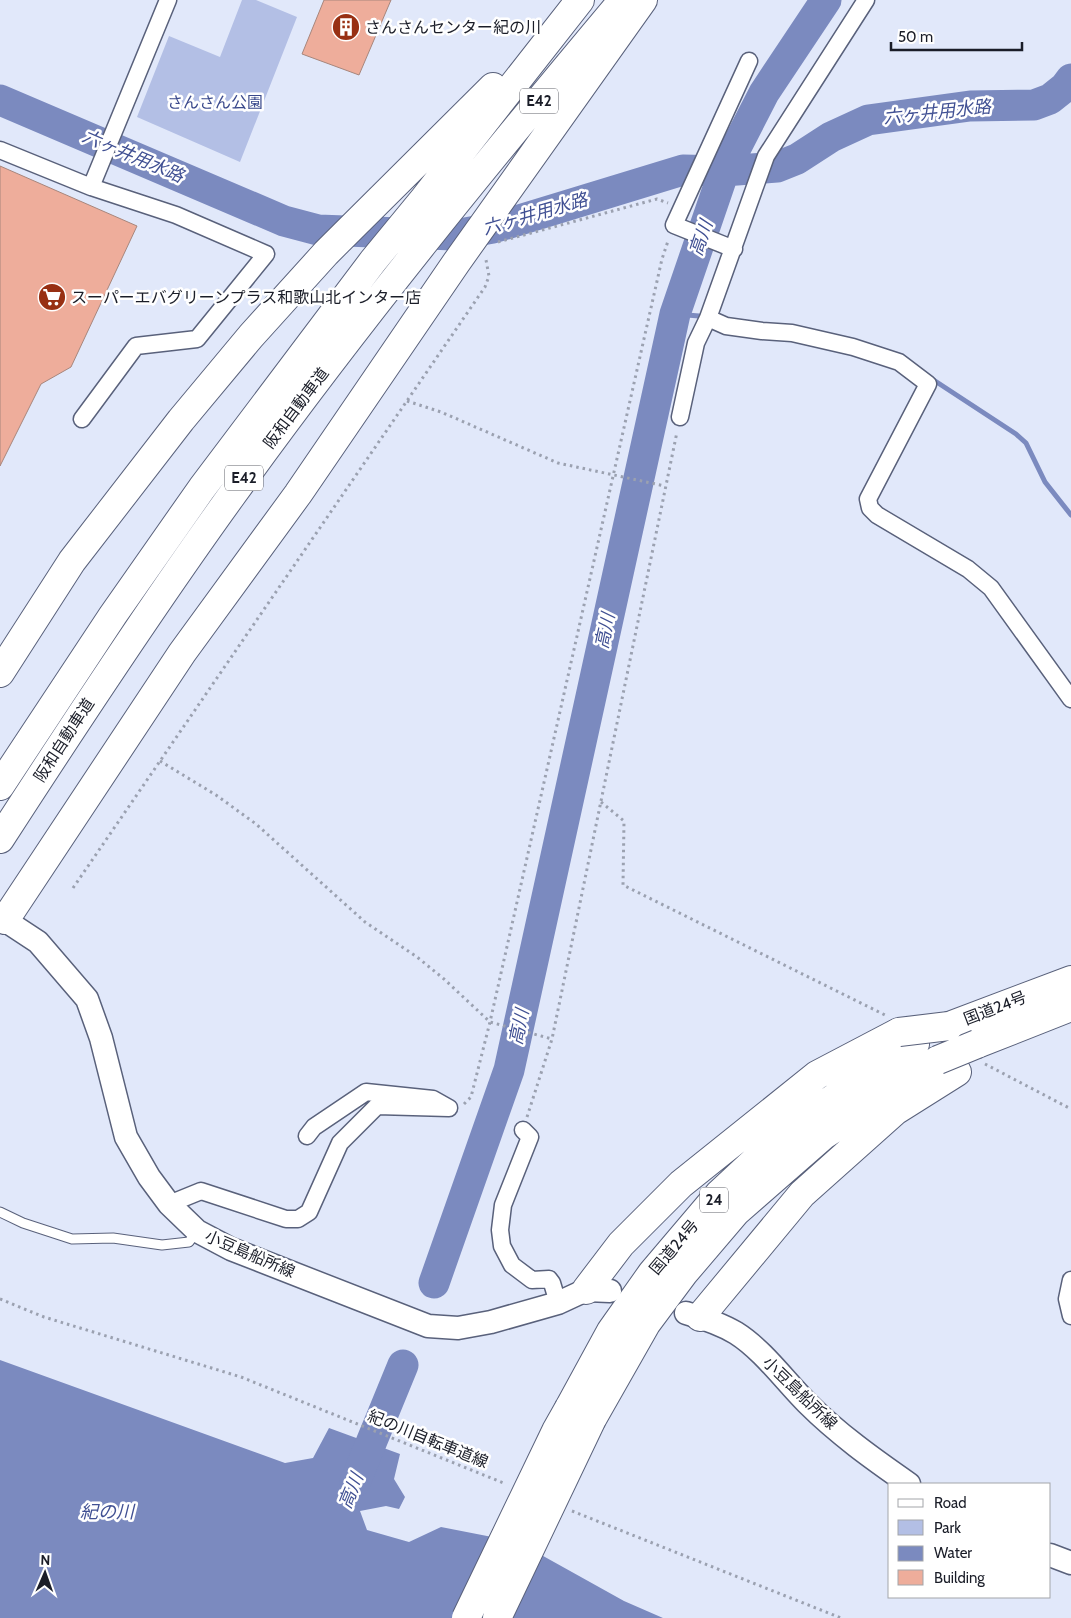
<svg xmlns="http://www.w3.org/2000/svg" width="1071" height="1618" font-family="Cabin,'Noto Sans JP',sans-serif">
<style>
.green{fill:#b3bfe5}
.water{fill:#7b8abf}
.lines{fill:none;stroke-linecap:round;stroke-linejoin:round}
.stream{stroke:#7b8abf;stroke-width:5}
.river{stroke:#7b8abf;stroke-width:31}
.building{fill:#eead9b;stroke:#a7867c}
.lane-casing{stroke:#59617b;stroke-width:11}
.street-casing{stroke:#59617b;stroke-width:19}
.secondary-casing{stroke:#59617b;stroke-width:25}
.highway-casing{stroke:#59617b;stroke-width:30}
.path{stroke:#9ba1b0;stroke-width:3;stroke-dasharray:2.5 4;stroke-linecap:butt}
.lane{stroke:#fff;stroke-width:9}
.street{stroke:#fff;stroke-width:16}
.secondary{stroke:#fff;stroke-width:22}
.highway{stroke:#fff;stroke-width:28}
.highway-bridge-casing{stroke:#59617b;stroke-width:30;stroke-linecap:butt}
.highway-bridge{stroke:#fff;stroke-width:28}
.labels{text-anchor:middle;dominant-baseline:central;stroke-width:5;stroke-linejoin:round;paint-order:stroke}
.shield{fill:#fff;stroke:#5f6168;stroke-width:1}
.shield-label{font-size:15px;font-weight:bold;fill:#1a1d28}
.poi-label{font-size:16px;fill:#1a1d28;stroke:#fff;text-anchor:start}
.park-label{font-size:16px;fill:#3a498c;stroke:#fff}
.street-label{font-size:16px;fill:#1a1d28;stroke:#fff}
.water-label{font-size:18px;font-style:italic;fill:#405093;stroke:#fff}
</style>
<rect width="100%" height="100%" fill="#e1e8fa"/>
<path class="green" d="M 242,0 L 256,0 L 297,17 L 240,162 L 137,117 L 169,36 L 220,57 Z"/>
<path class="water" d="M 0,1360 L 285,1463 L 313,1458 L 329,1428 L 400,1454 L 394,1479 L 405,1497 L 399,1509 L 386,1506 L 360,1511 L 367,1530 L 409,1542 L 441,1527 L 518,1542 L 624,1601 L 663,1618 L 0,1618 Z"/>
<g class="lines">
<path class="stream" d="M 675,314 L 699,316
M 932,379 L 1016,434 L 1026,443 L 1045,482 L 1071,515"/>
<path class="river" d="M 0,100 L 284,221 L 318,230 L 454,235 L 493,228 L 683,170 L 724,171 L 777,167 L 797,159 L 831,137 L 868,120 L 970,106 L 1034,105 L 1050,99 L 1065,87 L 1071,79
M 434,1283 L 509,1070 L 675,314 L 724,171 L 764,93 L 826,0
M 355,1482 L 403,1365"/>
</g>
<path class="building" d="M 324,0 L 391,0 L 359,75 L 302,54 Z
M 0,166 L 137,226 L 71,367 L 41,384 L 0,466 Z"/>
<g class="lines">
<defs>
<path id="lane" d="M 0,1212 L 23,1223 L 72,1239 L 113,1238 L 162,1245 L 189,1242 L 196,1232"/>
<path id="street" d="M 866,0 L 766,156 L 708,318 L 726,326 L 762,331 L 792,333 L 853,347 L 899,362 L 928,384 L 868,499 L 870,508 L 877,515 L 968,569 L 991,588 L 1071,699
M 0,150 L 91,187 L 168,0
M 734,249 L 674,225 L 749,61
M 680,417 L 696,343 L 708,318
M 82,419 L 136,346 L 197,339 L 266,254 L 176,215 L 91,187
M 523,1130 L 530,1137 L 503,1205 L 500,1230 L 502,1246 L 512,1265 L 532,1280 L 549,1279 L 552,1283 L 558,1303
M 169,1204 L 201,1191 L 286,1219 L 298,1219 L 309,1212 L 340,1143 L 377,1106 L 449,1108 L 433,1099 L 366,1092 L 314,1127 L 307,1136
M 1071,1280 L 1067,1299 L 1071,1316"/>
<path id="secondary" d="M 0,917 L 38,942 L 87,999 L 101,1038 L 126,1137 L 149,1177 L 169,1204 L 197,1231 L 231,1249 L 428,1326 L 458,1328 L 491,1322 L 558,1303 L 586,1290 L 610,1291
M 686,1313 C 703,1318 721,1324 736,1333 C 763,1350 785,1381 807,1403 C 838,1434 873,1459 909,1484
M 1050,1555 L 1071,1563"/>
<path id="highway" d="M 0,673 L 72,561 L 181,420 L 251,336 L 326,253 L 493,87
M 0,786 L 113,615 L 202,488 L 373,261 L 424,199 L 580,0
M 0,839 C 75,723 151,607 232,495 C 355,324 488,161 623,0
M 5,920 L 182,653 L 298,494 L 456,263 L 643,0
M 949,1026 L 1071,980
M 977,1044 L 1071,1007
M 586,1290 L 621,1244 L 681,1184 L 817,1075 L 899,1032
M 700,1317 L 802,1194 L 895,1111 L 957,1072
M 569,1408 L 611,1331 L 652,1273 L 719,1194 L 792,1126 L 915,1044
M 592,1419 L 646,1324 L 684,1273 L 736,1212 L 824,1135 L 938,1060"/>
</defs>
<use href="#lane" class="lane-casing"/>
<use href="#street" class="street-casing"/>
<use href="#secondary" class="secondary-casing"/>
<use href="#highway" class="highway-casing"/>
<path class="path" d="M 498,242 L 657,199 L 668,203
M 407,401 L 441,412 L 558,463 L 665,486
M 160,761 L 216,795 L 256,824 L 365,922 L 417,957 L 444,979 L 490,1022 L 552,1039
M 601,802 L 624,821 L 623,885 L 885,1015
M 73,888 L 485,287 L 489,276 L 486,260
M 985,1064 L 1071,1109
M 464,1104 L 471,1097 L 490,1022 L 662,259 L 668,241
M 527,1117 L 552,1039 L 677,432
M 0,1299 L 44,1317 L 241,1377 L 506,1484
M 572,1511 L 841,1618"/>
<use href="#lane" class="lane"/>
<use href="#street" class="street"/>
<use href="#secondary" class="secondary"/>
<use href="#highway" class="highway"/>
<defs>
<path id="highway-bridge" d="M 899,1032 L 949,1026
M 938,1060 L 977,1044
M 466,1618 L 556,1431 L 569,1408
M 497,1618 L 592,1419"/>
</defs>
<use href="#highway-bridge" class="highway-bridge-casing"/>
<use href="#highway-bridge" class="highway-bridge"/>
</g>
<defs>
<symbol id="building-disc" viewBox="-11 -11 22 22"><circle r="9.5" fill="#983013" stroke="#fff"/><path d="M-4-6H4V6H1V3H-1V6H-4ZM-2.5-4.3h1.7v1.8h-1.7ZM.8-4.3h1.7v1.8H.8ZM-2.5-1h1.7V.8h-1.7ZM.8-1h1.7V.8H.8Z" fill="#fff"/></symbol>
<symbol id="supermarket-disc" viewBox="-11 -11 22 22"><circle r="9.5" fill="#983013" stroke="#fff"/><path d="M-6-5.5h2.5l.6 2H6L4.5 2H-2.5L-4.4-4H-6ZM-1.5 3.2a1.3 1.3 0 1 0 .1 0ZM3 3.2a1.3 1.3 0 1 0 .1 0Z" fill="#fff"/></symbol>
</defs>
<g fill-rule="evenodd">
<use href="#building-disc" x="330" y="11" width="32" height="32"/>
<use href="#supermarket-disc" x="36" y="281" width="32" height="32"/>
</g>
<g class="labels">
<g class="shield">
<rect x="520" y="88.5" width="38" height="25" rx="4"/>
<rect x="225" y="465.5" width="38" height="25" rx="4"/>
<rect x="700" y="1187.5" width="28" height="25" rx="4"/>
</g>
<g class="shield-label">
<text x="539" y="101">E42</text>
<text x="244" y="478">E42</text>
<text x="714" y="1200">24</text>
</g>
<g class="poi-label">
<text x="365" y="27">さんさんセンター紀の川</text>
<text x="71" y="297">スーパーエバグリーンプラス和歌山北インター店</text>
</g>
<g class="park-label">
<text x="215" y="102">さんさん公園</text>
</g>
<g class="street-label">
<text transform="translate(296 408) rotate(-53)">阪和自動車道</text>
<text transform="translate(64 740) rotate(-57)">阪和自動車道</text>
<text transform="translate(995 1008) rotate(-21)">国道24号</text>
<text transform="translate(674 1247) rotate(-50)">国道24号</text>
<text transform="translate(250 1254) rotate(23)">小豆島船所線</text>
<text transform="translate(800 1393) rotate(44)">小豆島船所線</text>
<text transform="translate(428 1439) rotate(22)">紀の川自転車道線</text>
</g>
<g class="water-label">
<text transform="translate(937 112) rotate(-6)">六ヶ井用水路</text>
<text transform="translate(133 156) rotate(23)">六ヶ井用水路</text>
<text transform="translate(535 214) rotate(-16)">六ヶ井用水路</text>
<text transform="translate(701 238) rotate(-71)">高川</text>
<text transform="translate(605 631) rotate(-78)">高川</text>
<text transform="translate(519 1027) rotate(-78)">高川</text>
<text transform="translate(351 1491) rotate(-68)">高川</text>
<text x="107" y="1512">紀の川</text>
</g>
</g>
<rect x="888" y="1483" width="162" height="115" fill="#ffffff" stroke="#a3a5a9"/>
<rect x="898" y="1499" width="25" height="8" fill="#ffffff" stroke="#a3a5a9"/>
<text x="934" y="1508" font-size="15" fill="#1a1d28">Road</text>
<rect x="898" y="1520" width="25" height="15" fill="#b3bfe5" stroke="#a3a5a9"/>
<text x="934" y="1533" font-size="15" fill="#1a1d28">Park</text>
<rect x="898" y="1546" width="25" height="15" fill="#7b8abf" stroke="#a3a5a9"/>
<text x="934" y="1558" font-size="15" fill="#1a1d28">Water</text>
<rect x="898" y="1570" width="25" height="15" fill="#eead9b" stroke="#a3a5a9"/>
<text x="934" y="1583" font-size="15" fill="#1a1d28">Building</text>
<g transform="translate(45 1573) rotate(2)" stroke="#ffffff" stroke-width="4" paint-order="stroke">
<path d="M0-4L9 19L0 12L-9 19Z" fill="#1a1d28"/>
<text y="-8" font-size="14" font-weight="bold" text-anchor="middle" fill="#1a1d28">N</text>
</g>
<path d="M891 42v8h131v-8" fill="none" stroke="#1a1d28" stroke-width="2.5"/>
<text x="898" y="42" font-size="15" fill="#1a1d28" stroke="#ffffff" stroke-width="4" paint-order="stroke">50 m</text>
</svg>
